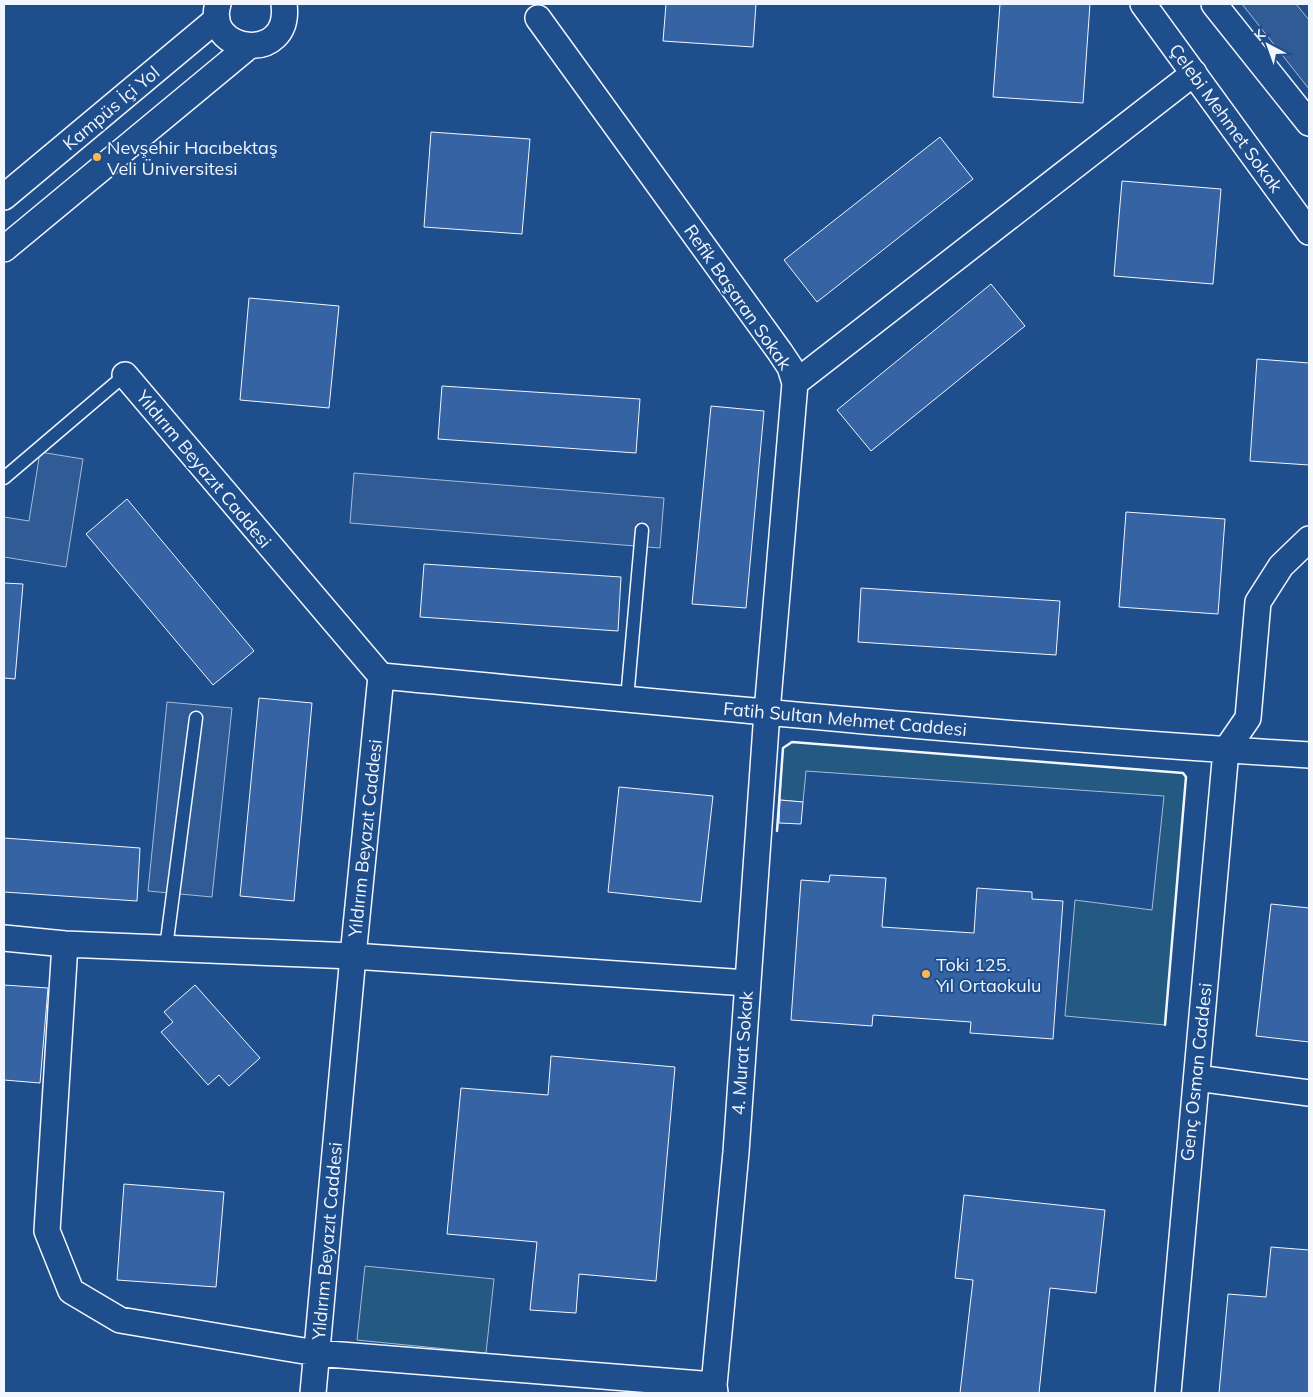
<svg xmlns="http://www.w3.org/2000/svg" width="1313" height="1397" font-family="Mulish,sans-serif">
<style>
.green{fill:#245a82;stroke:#a8bbd7}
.parking{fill:#305b95;stroke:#a8bbd7}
.building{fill:#3563a3;stroke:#f2f6ff}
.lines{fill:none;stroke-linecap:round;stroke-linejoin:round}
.service-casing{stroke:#f2f6ff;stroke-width:15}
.minor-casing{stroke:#f2f6ff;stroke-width:28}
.service{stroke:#1f4e8c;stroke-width:12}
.minor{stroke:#1f4e8c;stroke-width:25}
.wall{stroke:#f2f6ff;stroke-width:2.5}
.poi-dot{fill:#ffb74d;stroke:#1f4e8c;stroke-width:2}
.labels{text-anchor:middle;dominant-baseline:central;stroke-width:4;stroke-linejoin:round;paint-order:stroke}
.street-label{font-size:18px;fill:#f2f6ff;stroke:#1f4e8c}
.poi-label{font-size:18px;fill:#f2f6ff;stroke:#1f4e8c;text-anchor:start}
</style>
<rect width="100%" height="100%" fill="#1f4e8c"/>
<path class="green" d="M 792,742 L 1183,773 L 1186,777 L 1165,1025 L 1065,1016 L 1075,900 L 1152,910 L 1164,796 L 806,771 L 803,802 L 780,800 L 783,748 Z
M 365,1266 L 494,1279 L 486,1353 L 357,1340 Z"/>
<path class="parking" d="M 1242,4 L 1296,4 L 1309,20 L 1309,89 Z
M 40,452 L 83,459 L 66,567 L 4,557 L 4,517 L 29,521 Z
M 354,473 L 664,498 L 660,548 L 350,523 Z
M 167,702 L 232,708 L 212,897 L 148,891 Z"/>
<path class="building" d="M 666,4 L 756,4 L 753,47 L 663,41 Z
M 1000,4 L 1090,4 L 1083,103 L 993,97 Z
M 431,132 L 530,139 L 522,234 L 424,227 Z
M 940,137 L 973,179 L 817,302 L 784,260 Z
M 1122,181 L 1221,189 L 1213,284 L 1114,276 Z
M 991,284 L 1025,326 L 871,451 L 837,410 Z
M 249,298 L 339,306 L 329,408 L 240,400 Z
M 1257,359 L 1309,363 L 1309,465 L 1250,461 Z
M 442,386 L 640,399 L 636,453 L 438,439 Z
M 711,406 L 764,411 L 746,608 L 692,604 Z
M 127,499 L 254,651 L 213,685 L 86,534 Z
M 1126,512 L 1225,519 L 1218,614 L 1119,607 Z
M 424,564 L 621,577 L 618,631 L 420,617 Z
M 4,583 L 23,584 L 15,679 L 4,678 Z
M 861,588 L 1060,601 L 1056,655 L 858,642 Z
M 259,698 L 312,703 L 294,901 L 240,896 Z
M 619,787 L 713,796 L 701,902 L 608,892 Z
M 780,800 L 803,802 L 801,824 L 779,823 Z
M 4,838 L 140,848 L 137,901 L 4,892 Z
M 830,875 L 886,878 L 882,927 L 974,933 L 977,888 L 1032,892 L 1032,899 L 1063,901 L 1053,1039 L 970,1033 L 971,1022 L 873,1015 L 872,1026 L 791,1020 L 801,880 L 829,882 Z
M 1271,904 L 1309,908 L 1309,1042 L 1256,1036 Z
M 4,985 L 48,988 L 40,1083 L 4,1080 Z
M 195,985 L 260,1058 L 229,1086 L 219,1075 L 208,1085 L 161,1032 L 173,1022 L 164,1012 Z
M 551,1056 L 675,1067 L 656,1281 L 579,1274 L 576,1313 L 530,1310 L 537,1242 L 447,1234 L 461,1088 L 548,1095 Z
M 124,1184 L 224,1192 L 216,1287 L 117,1280 Z
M 964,1195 L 1105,1210 L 1096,1293 L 1050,1288 L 1039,1393 L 960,1393 L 973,1280 L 955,1278 Z
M 1271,1247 L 1309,1250 L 1309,1393 L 1219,1393 L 1228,1294 L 1266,1297 Z"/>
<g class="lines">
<defs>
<path id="service" d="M 4,478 L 125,375
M 627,699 L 642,530
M 166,948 L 196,718"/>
<path id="minor" d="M 218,4 C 203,53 292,65 284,4
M 1143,4 L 1309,232
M 1214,4 L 1309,123
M 538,18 L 780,352 L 790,367 L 795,383 L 767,712 L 736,1152 L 714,1385 L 715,1393
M 4,197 L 217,19
M 4,249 L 249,46
M 125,375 L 381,676 L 353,956 L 313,1393
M 795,383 L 1194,73
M 381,676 C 690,705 999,736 1309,755
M 4,938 L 65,944 L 353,956 L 747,983
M 65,944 L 47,1231 L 71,1291 L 120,1320 L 316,1353 L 714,1385
M 1197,1078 L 1309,1093
M 1168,1393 L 1226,750 L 1248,718 L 1258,602 L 1281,566 L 1309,539"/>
</defs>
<use href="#service" class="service-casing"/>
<use href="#minor" class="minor-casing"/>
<use href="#service" class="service"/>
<use href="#minor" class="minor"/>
<path class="wall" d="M 777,831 L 783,748 L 792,742 L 1183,773 L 1186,777 L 1165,1025"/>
</g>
<g class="poi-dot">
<circle cx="97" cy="157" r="5"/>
<circle cx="926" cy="974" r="5"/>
</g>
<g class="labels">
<g class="street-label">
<text transform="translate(111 108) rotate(-40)">Kampüs İçi Yol</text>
<text transform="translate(1226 118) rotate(54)">Çelebi Mehmet Sokak</text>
<text transform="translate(738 297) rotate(55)">Refik Başaran Sokak</text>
<text transform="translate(204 469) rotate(50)">Yıldırım Beyazıt Caddesi</text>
<text transform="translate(845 719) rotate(5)">Fatih Sultan Mehmet Caddesi</text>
<text transform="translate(365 838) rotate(-84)">Yıldırım Beyazıt Caddesi</text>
<text transform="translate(742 1053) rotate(-86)">4. Murat Sokak</text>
<text transform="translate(1196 1072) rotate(-84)">Genç Osman Caddesi</text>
<text transform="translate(327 1241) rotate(-85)">Yıldırım Beyazıt Caddesi</text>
</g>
<g class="poi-label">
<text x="107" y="147">Nevşehir Hacıbektaş<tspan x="107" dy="21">Veli Üniversitesi</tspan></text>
<text x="936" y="964">Toki 125.<tspan x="936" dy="21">Yıl Ortaokulu</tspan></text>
</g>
</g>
<rect width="1313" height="1397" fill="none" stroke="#f2f6ff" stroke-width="10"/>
<g transform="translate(1268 45) rotate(319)" stroke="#1f4e8c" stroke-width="4" paint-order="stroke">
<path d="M0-4L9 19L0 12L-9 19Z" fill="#f2f6ff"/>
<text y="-8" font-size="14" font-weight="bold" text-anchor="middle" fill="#f2f6ff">K</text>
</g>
</svg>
